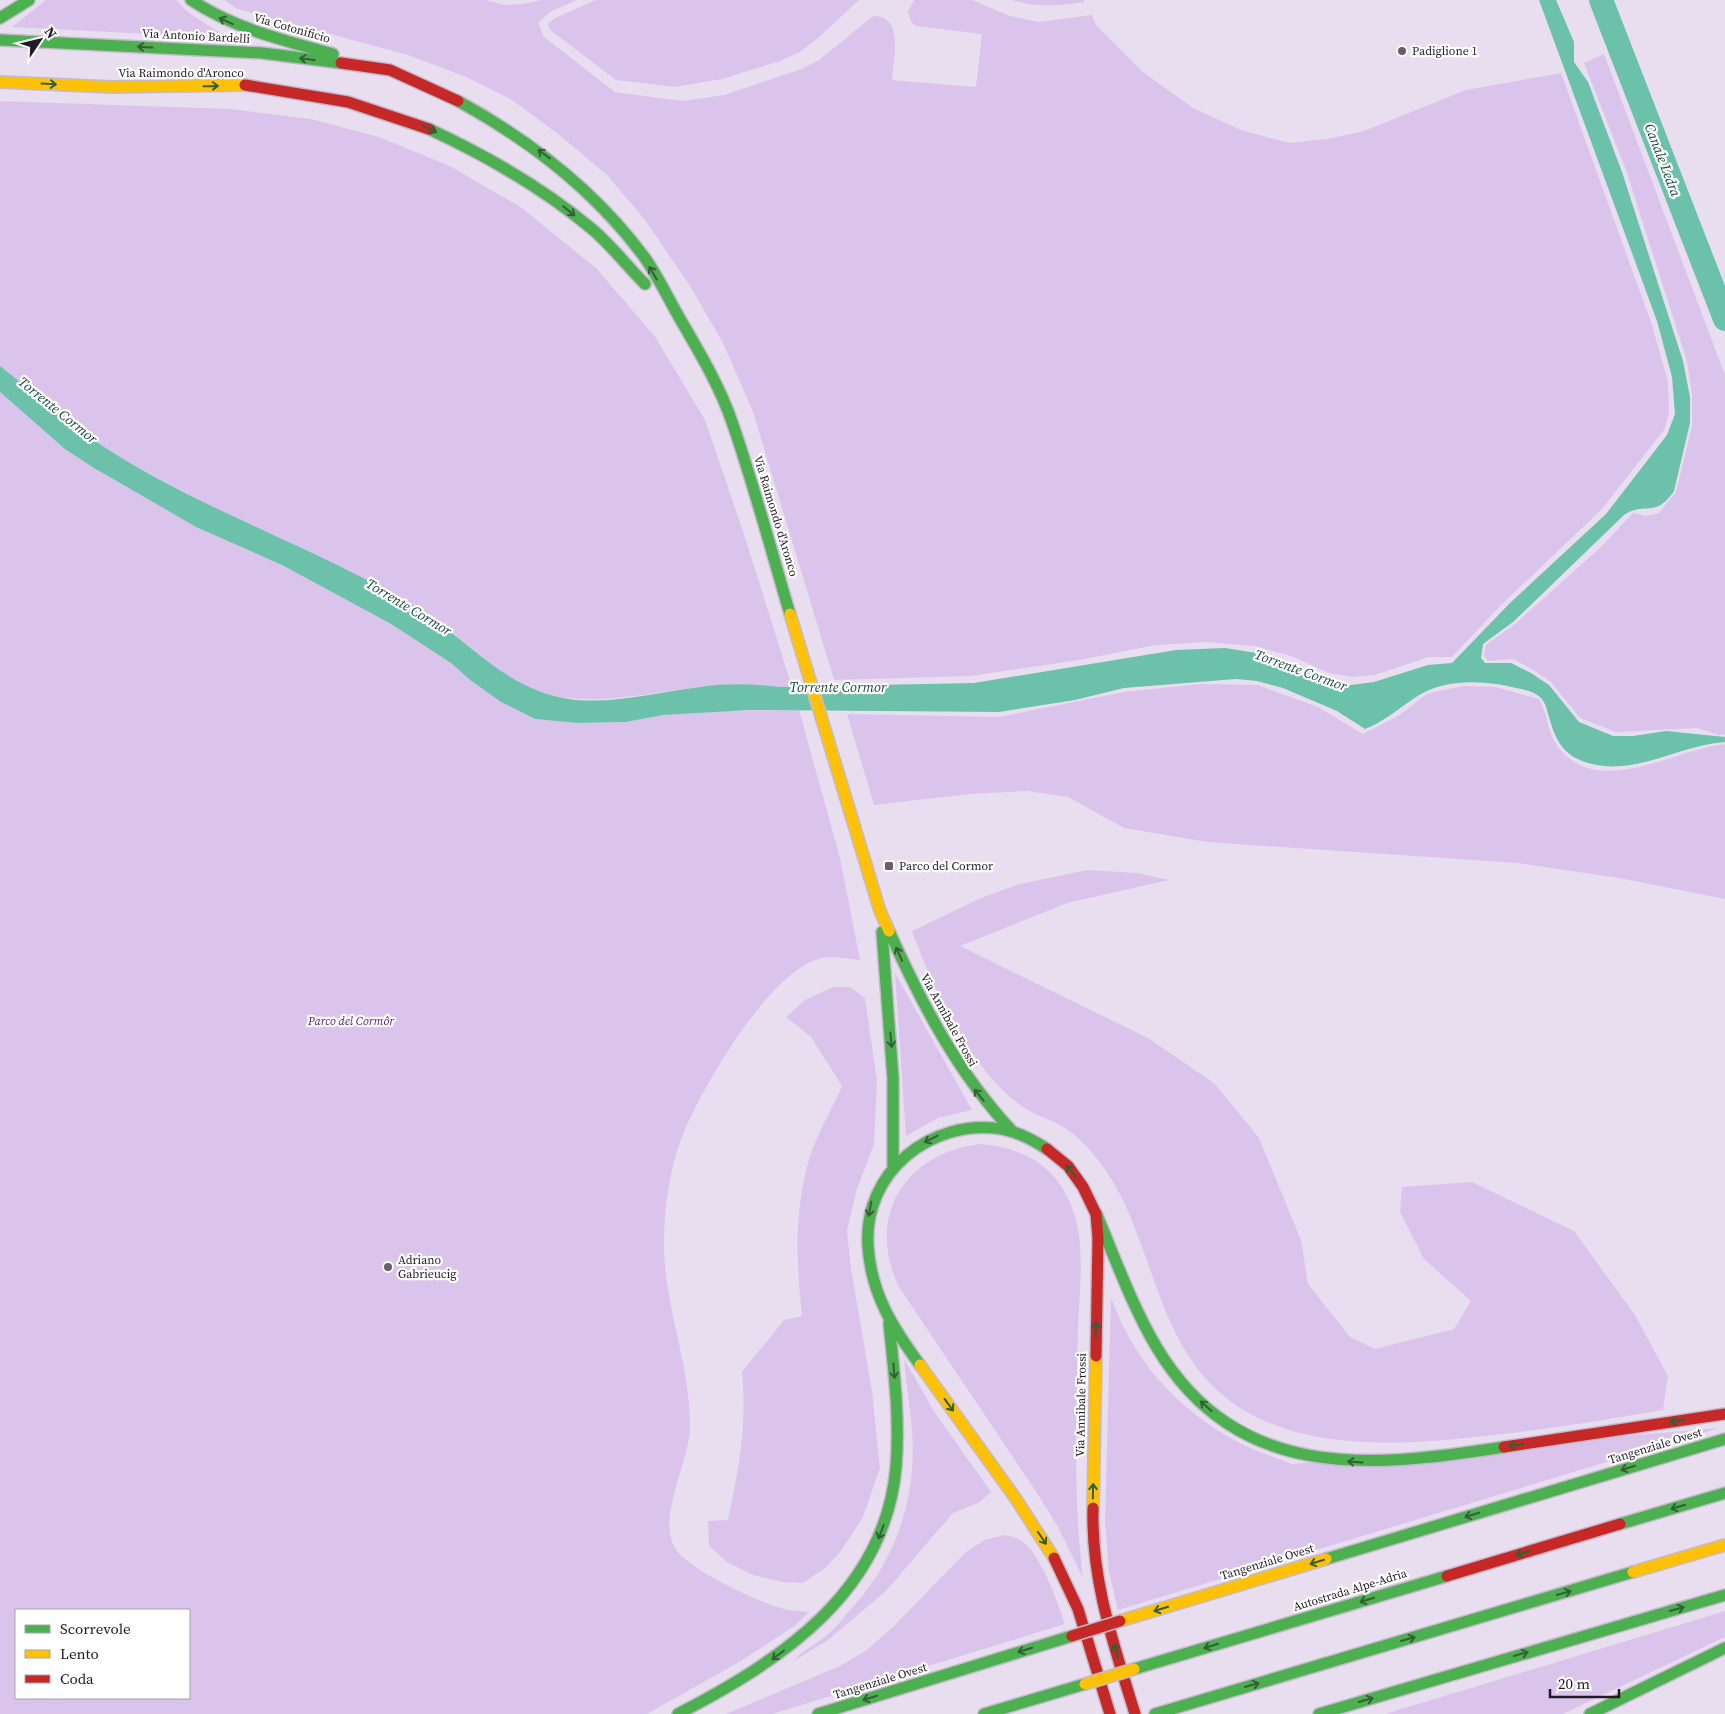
<svg xmlns="http://www.w3.org/2000/svg" width="1725" height="1714" font-family="'Source Serif 4',serif">
<style>
.green{fill:#dbc4ec;fill-rule:evenodd}
.water{fill:#6cc1ab}
.lines{fill:none;stroke-linecap:round;stroke-linejoin:round}
.canal{stroke:#6cc1ab;stroke-width:24}
.fast-casing{stroke:#c3bbc9;stroke-width:14}
.slow-casing{stroke:#c3bbc9;stroke-width:14}
.jam-casing{stroke:#c3bbc9;stroke-width:14}
.fast{stroke:#4caf50;stroke-width:11}
.slow{stroke:#ffc107;stroke-width:11}
.jam{stroke:#c62828;stroke-width:11}
.slow-bridge-casing{stroke:#c3bbc9;stroke-width:14;stroke-linecap:butt}
.jam-bridge-casing{stroke:#c3bbc9;stroke-width:14;stroke-linecap:butt}
.slow-bridge{stroke:#ffc107;stroke-width:11}
.jam-bridge{stroke:#c62828;stroke-width:11}
.oneway{stroke:#345d38}
.poi-dot{fill:#665f6c;stroke:#fff;stroke-width:2}
.labels{text-anchor:middle;dominant-baseline:central;stroke-width:4.5;stroke-linejoin:round;paint-order:stroke}
.street-label{font-size:12px;fill:#201a25;stroke:#fff}
.poi-label{font-size:12px;fill:#201a25;stroke:#fff;text-anchor:start}
.park-label{font-size:12px;font-style:italic;fill:#561777;stroke:#fff}
.water-label{font-size:14px;font-style:italic;fill:#154938;stroke:#fff}
</style>
<rect width="100%" height="100%" fill="#e9def0"/>
<path class="green" d="M 46,0 L 176,0 L 189,13 L 228,38 L 12,27 Z
M 224,0 L 486,0 L 504,5 L 523,4 L 542,0 L 577,0 L 550,12 L 538,23 L 544,37 L 615,92 L 682,101 L 724,95 L 802,69 L 819,60 L 873,16 C 905,15 893,61 892,80 L 976,87 L 982,34 L 916,26 L 911,22 L 908,12 L 914,0 L 972,0 L 1010,16 L 1039,22 L 1092,15 L 1096,25 L 1143,72 L 1193,108 L 1241,130 L 1289,143 L 1327,139 L 1364,131 L 1466,90 L 1561,73 L 1652,325 L 1668,382 L 1669,414 L 1664,430 L 1601,510 L 1501,605 L 1452,657 L 1429,657 L 1375,675 L 1352,677 L 1329,673 L 1291,656 L 1254,646 L 1207,642 L 1156,645 L 1079,660 L 970,676 L 834,680 L 753,412 L 723,343 L 690,286 L 645,220 L 607,175 L 558,134 L 512,100 L 466,77 L 408,55 L 237,9 Z
M 596,0 L 859,0 L 818,38 L 800,52 L 780,61 L 722,79 L 675,87 L 616,80 L 550,30 L 548,24 L 555,18 Z
M 1012,0 L 1084,0 L 1084,2 C 1059,6 1038,8 1012,0 Z
M 1604,54 L 1725,375 L 1725,734 L 1719,735 L 1697,728 L 1616,732 L 1580,718 L 1551,682 L 1535,671 L 1513,659 L 1488,661 L 1484,655 L 1486,645 L 1515,624 L 1603,545 L 1633,513 L 1646,516 L 1659,513 L 1676,492 L 1692,426 L 1692,395 L 1687,361 L 1626,170 L 1584,63 Z
M 0,101 L 231,109 L 311,119 L 379,137 L 450,166 L 522,208 L 597,269 L 656,338 L 705,420 L 743,531 L 792,687 C 768,688 744,683 720,685 C 660,689 600,709 539,693 C 492,680 463,634 423,611 C 315,549 195,507 90,438 C 58,417 30,389 0,366 Z
M 0,392 L 65,448 L 123,485 L 196,527 L 282,565 L 391,624 L 451,663 L 470,680 L 501,702 L 535,719 L 577,723 L 626,722 L 663,715 L 703,711 L 799,710 L 840,858 L 860,960 C 848,959 833,956 822,958 C 770,969 700,1090 682,1137 C 670,1168 664,1207 664,1241 C 663,1304 691,1364 690,1428 C 689,1463 657,1516 675,1548 C 687,1569 760,1603 784,1609 C 792,1611 801,1611 809,1612 L 796,1625 L 741,1661 L 647,1714 L 0,1714 ZM 16,1610 L 189,1610 L 189,1698 L 16,1698 Z
M 1200,684 L 1258,685 L 1318,707 L 1363,734 L 1398,716 L 1427,694 L 1448,689 L 1464,686 L 1495,687 L 1539,699 C 1548,714 1547,733 1559,748 C 1598,799 1676,749 1725,744 L 1725,899 L 1619,878 L 1518,863 L 1207,842 L 1124,828 L 1068,797 L 1027,791 L 970,794 L 874,805 L 847,714 L 999,717 L 1124,692 Z
M 1087,870 L 1137,873 L 1169,880 L 1067,903 L 960,946 L 1148,1038 L 1214,1083 L 1259,1138 L 1301,1240 L 1308,1284 L 1350,1337 L 1375,1349 L 1454,1329 L 1471,1301 L 1424,1259 L 1400,1212 L 1402,1187 L 1472,1182 L 1574,1231 L 1635,1315 L 1668,1376 L 1663,1410 C 1604,1420 1545,1430 1485,1436 C 1386,1447 1260,1456 1194,1364 C 1152,1305 1145,1226 1104,1168 C 1092,1151 1075,1132 1056,1123 C 1043,1117 1030,1113 1019,1104 C 971,1069 932,987 912,931 L 981,898 L 1020,884 Z
M 895,973 L 972,1110 L 938,1118 L 906,1136 Z
M 833,987 L 850,987 L 865,998 L 877,1081 L 874,1144 L 856,1192 L 847,1231 L 851,1269 L 872,1391 L 880,1468 L 863,1517 L 841,1551 L 825,1568 L 803,1583 L 782,1582 L 753,1575 L 727,1562 L 709,1546 L 708,1521 L 728,1520 C 739,1467 747,1427 742,1372 L 784,1320 L 802,1316 C 796,1261 794,1209 810,1156 C 818,1132 832,1110 842,1086 L 811,1037 L 786,1017 L 805,1000 Z
M 980,1144 C 1024,1147 1058,1167 1073,1210 C 1086,1246 1079,1293 1078,1331 C 1076,1414 1073,1496 1083,1578 L 1058,1527 L 1037,1493 L 899,1287 C 865,1217 905,1153 980,1144 Z
M 1111,1297 C 1133,1360 1177,1409 1236,1441 C 1253,1450 1274,1457 1292,1464 L 1719,1428 L 1118,1610 L 1109,1572 L 1105,1521 Z
M 904,1359 L 935,1413 L 991,1492 L 978,1503 L 953,1513 L 886,1591 L 828,1640 L 795,1660 C 804,1648 818,1644 828,1634 C 838,1625 847,1614 856,1603 C 898,1556 917,1493 912,1431 C 910,1407 906,1383 904,1359 Z
M 1005,1535 C 1010,1536 1016,1537 1020,1540 C 1040,1551 1058,1603 1065,1624 L 772,1714 L 726,1714 L 840,1666 L 867,1650 L 894,1626 L 966,1552 L 984,1540 Z
M 1725,1611 L 1725,1637 L 1563,1714 L 1385,1714 Z"/>
<path class="water" d="M 1539,0 L 1556,0 L 1574,42 L 1574,62 L 1588,82 L 1622,172 L 1683,361 L 1690,397 L 1690,423 L 1674,491 C 1655,519 1645,501 1624,515 L 1513,622 L 1483,644 L 1481,658 L 1485,663 L 1511,663 L 1531,673 L 1549,685 L 1579,722 L 1613,736 L 1633,736 L 1666,731 L 1725,737 L 1725,742 C 1680,745 1638,775 1592,764 C 1560,756 1555,738 1547,710 C 1543,693 1530,691 1516,688 C 1483,680 1442,678 1413,699 C 1397,710 1383,722 1365,729 L 1337,711 L 1283,688 L 1257,681 L 1236,679 L 1124,688 L 1075,700 L 999,712 L 749,710 L 663,715 L 626,722 L 577,723 L 535,719 L 501,702 L 470,680 L 451,663 L 391,624 L 282,565 L 196,527 L 94,468 L 65,449 L 0,392 L 0,366 C 30,389 58,416 89,437 C 188,505 306,543 409,603 C 465,635 503,690 569,699 C 610,705 660,692 700,687 C 727,683 753,684 779,687 L 974,683 L 1176,650 L 1225,648 L 1263,654 L 1328,680 L 1351,685 L 1374,682 L 1428,665 L 1452,663 L 1510,603 L 1606,514 L 1667,435 L 1675,414 L 1672,377 L 1657,321 Z
M 1589,0 L 1609,0 L 1625,42 L 1613,47 Z"/>
<g class="lines">
<path class="canal" d="M 1601,0 L 1725,319"/>
<defs>
<path id="fast" d="M 191,0 C 235,29 283,40 333,54
M 0,18 L 29,0
M 0,40 L 262,53 L 341,63
M 458,101 C 531,141 595,190 645,258 C 659,278 670,302 683,324 C 701,355 720,387 732,422 C 754,485 771,550 790,614
M 429,129 C 487,156 542,187 592,229 C 611,245 627,266 645,284
M 889,931 C 922,1004 957,1072 1012,1131
M 882,932 L 893,1078 L 893,1167
M 1096,1213 C 1115,1258 1132,1306 1157,1348 C 1238,1482 1370,1468 1504,1447
M 920,1365 C 893,1328 871,1294 868,1246 C 863,1172 931,1118 1002,1129 C 1018,1132 1033,1140 1047,1149
M 1620,1524 L 1725,1493
M 1326,1559 L 1725,1439
M 1134,1669 L 1447,1576
M 678,1714 C 780,1661 885,1593 896,1467 C 900,1419 894,1371 889,1323
M 818,1714 L 1072,1636
M 984,1714 L 1085,1684
M 1155,1714 L 1633,1572
M 1319,1714 L 1725,1595
M 1590,1714 L 1725,1648"/>
<path id="slow" d="M 0,82 L 112,87 L 245,85
M 790,614 L 880,911 L 889,931
M 920,1365 L 1016,1499 L 1054,1558
M 1093,1508 L 1096,1356
M 1633,1572 L 1725,1545
M 1120,1621 L 1326,1559"/>
<path id="jam" d="M 341,63 L 390,70 L 458,101
M 245,85 L 348,102 L 429,129
M 1047,1149 L 1068,1166 L 1083,1187 L 1096,1214 L 1098,1238 L 1096,1356
M 1504,1447 L 1725,1414
M 1093,1508 C 1091,1581 1114,1645 1135,1714
M 1054,1558 L 1078,1609 L 1110,1714
M 1447,1576 L 1620,1524"/>
</defs>
<use href="#fast" class="fast-casing"/>
<use href="#slow" class="slow-casing"/>
<use href="#jam" class="jam-casing"/>
<use href="#fast" class="fast"/>
<use href="#slow" class="slow"/>
<use href="#jam" class="jam"/>
<defs>
<path id="slow-bridge" d="M 1085,1684 L 1134,1669"/>
<path id="jam-bridge" d="M 1072,1636 L 1120,1621"/>
</defs>
<use href="#slow-bridge" class="slow-bridge-casing"/>
<use href="#jam-bridge" class="jam-bridge-casing"/>
<use href="#slow-bridge" class="slow-bridge"/>
<use href="#jam-bridge" class="jam-bridge"/>
</g>
<defs><path id="oneway-shaft" d="M-6 0H5M1.5-3L5.5 0L1.5 3" fill="none" stroke-width="1.6" stroke-linecap="round" stroke-linejoin="round" transform="scale(1.25)"/></defs>
<g class="oneway">
<use href="#oneway-shaft" transform="translate(226 21) rotate(-156)"/>
<use href="#oneway-shaft" transform="translate(145 47) rotate(-177)"/>
<use href="#oneway-shaft" transform="translate(307 59) rotate(-173)"/>
<use href="#oneway-shaft" transform="translate(49 84) rotate(3)"/>
<use href="#oneway-shaft" transform="translate(211 86) rotate(-1)"/>
<use href="#oneway-shaft" transform="translate(430 129) rotate(25)"/>
<use href="#oneway-shaft" transform="translate(544 154) rotate(-143)"/>
<use href="#oneway-shaft" transform="translate(569 211) rotate(39)"/>
<use href="#oneway-shaft" transform="translate(653 273) rotate(-120)"/>
<use href="#oneway-shaft" transform="translate(899 954) rotate(-114)"/>
<use href="#oneway-shaft" transform="translate(891 1040) rotate(85)"/>
<use href="#oneway-shaft" transform="translate(979 1095) rotate(-129)"/>
<use href="#oneway-shaft" transform="translate(931 1139) rotate(153)"/>
<use href="#oneway-shaft" transform="translate(1071 1171) rotate(-129)"/>
<use href="#oneway-shaft" transform="translate(870 1209) rotate(100)"/>
<use href="#oneway-shaft" transform="translate(1096 1329) rotate(-89)"/>
<use href="#oneway-shaft" transform="translate(894 1371) rotate(85)"/>
<use href="#oneway-shaft" transform="translate(949 1405) rotate(54)"/>
<use href="#oneway-shaft" transform="translate(1206 1406) rotate(-139)"/>
<use href="#oneway-shaft" transform="translate(1677 1421) rotate(171)"/>
<use href="#oneway-shaft" transform="translate(1516 1445) rotate(172)"/>
<use href="#oneway-shaft" transform="translate(1355 1462) rotate(-176)"/>
<use href="#oneway-shaft" transform="translate(1628 1468) rotate(163)"/>
<use href="#oneway-shaft" transform="translate(1093 1491) rotate(-89)"/>
<use href="#oneway-shaft" transform="translate(1678 1507) rotate(163)"/>
<use href="#oneway-shaft" transform="translate(1472 1515) rotate(163)"/>
<use href="#oneway-shaft" transform="translate(881 1532) rotate(111)"/>
<use href="#oneway-shaft" transform="translate(1042 1538) rotate(56)"/>
<use href="#oneway-shaft" transform="translate(1523 1553) rotate(163)"/>
<use href="#oneway-shaft" transform="translate(1317 1562) rotate(163)"/>
<use href="#oneway-shaft" transform="translate(1564 1593) rotate(-16)"/>
<use href="#oneway-shaft" transform="translate(1367 1600) rotate(163)"/>
<use href="#oneway-shaft" transform="translate(1161 1609) rotate(163)"/>
<use href="#oneway-shaft" transform="translate(1677 1609) rotate(-16)"/>
<use href="#oneway-shaft" transform="translate(1408 1639) rotate(-16)"/>
<use href="#oneway-shaft" transform="translate(1211 1646) rotate(163)"/>
<use href="#oneway-shaft" transform="translate(1025 1650) rotate(163)"/>
<use href="#oneway-shaft" transform="translate(1116 1651) rotate(-107)"/>
<use href="#oneway-shaft" transform="translate(1521 1654) rotate(-16)"/>
<use href="#oneway-shaft" transform="translate(778 1655) rotate(143)"/>
<use href="#oneway-shaft" transform="translate(1252 1685) rotate(-16)"/>
<use href="#oneway-shaft" transform="translate(870 1698) rotate(163)"/>
<use href="#oneway-shaft" transform="translate(1366 1700) rotate(-16)"/>
</g>
<g class="poi-dot">
<circle cx="1402" cy="51" r="5"/>
<rect x="884" y="861" width="10" height="10" rx="2.5"/>
<circle cx="388" cy="1267" r="5"/>
</g>
<g class="labels">
<g class="street-label">
<text transform="translate(292 28) rotate(16)">Via Cotonificio</text>
<text transform="translate(196 36) rotate(3)">Via Antonio Bardelli</text>
<text x="181" y="73">Via Raimondo d'Aronco</text>
<text transform="translate(776 516) rotate(73)">Via Raimondo d'Aronco</text>
<text transform="translate(949 1020) rotate(61)">Via Annibale Frossi</text>
<text transform="translate(1081 1405) rotate(-89)">Via Annibale Frossi</text>
<text transform="translate(1655 1446) rotate(-17)">Tangenziale Ovest</text>
<text transform="translate(1267 1562) rotate(-17)">Tangenziale Ovest</text>
<text transform="translate(1350 1590) rotate(-17)">Autostrada Alpe-Adria</text>
<text transform="translate(880 1681) rotate(-17)">Tangenziale Ovest</text>
</g>
<g class="poi-label">
<text x="1412" y="51">Padiglione 1</text>
<text x="899" y="866">Parco del Cormor</text>
<text x="398" y="1260">Adriano<tspan x="398" dy="14">Gabrieucig</tspan></text>
</g>
<g class="park-label">
<text x="351" y="1021">Parco del Cormôr</text>
</g>
<g class="water-label">
<text transform="translate(1663 160) rotate(69)">Canale Ledra</text>
<text transform="translate(58 410) rotate(39)">Torrente Cormor</text>
<text transform="translate(409 607) rotate(31)">Torrente Cormor</text>
<text transform="translate(1301 670) rotate(20)">Torrente Cormor</text>
<text x="838" y="687">Torrente Cormor</text>
</g>
</g>
<rect x="15" y="1609" width="175" height="90" fill="#ffffff" stroke="#a6a3a8"/>
<rect x="25" y="1625" width="25" height="8" fill="#4caf50" stroke="#a6a3a8"/>
<text x="60" y="1634" font-size="15" fill="#201a25">Scorrevole</text>
<rect x="25" y="1650" width="25" height="8" fill="#ffc107" stroke="#a6a3a8"/>
<text x="60" y="1659" font-size="15" fill="#201a25">Lento</text>
<rect x="25" y="1675" width="25" height="8" fill="#c62828" stroke="#a6a3a8"/>
<text x="60" y="1684" font-size="15" fill="#201a25">Coda</text>
<g transform="translate(40 40) rotate(55)" stroke="#ffffff" stroke-width="4" paint-order="stroke">
<path d="M0-4L9 19L0 12L-9 19Z" fill="#201a25"/>
<text y="-8" font-size="14" font-weight="bold" text-anchor="middle" fill="#201a25">N</text>
</g>
<path d="M1550 1689v8h69v-8" fill="none" stroke="#201a25" stroke-width="2.5"/>
<text x="1558" y="1689" font-size="15" fill="#201a25" stroke="#ffffff" stroke-width="4" paint-order="stroke">20 m</text>
</svg>
